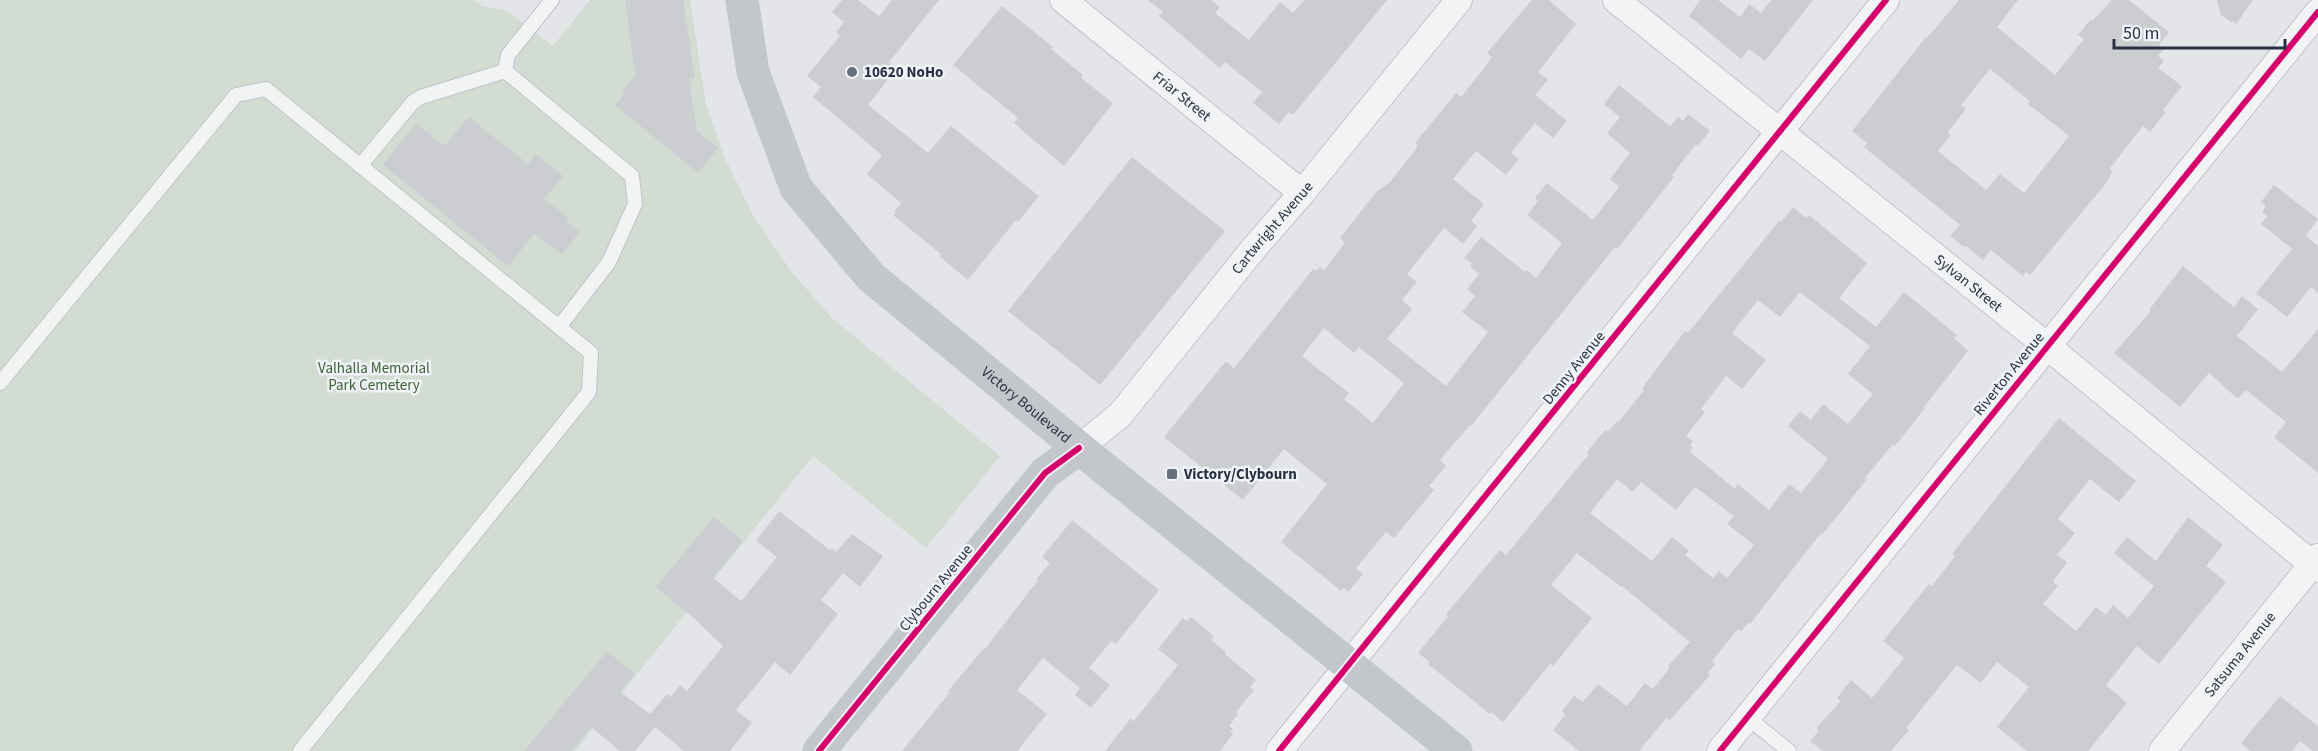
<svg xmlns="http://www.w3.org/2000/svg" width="2318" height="751" font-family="'Source Sans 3',sans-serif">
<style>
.green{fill:#d3dcd3}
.building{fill:#cbcdd1;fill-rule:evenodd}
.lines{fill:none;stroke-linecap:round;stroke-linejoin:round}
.lane-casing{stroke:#c1c3c6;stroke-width:16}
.street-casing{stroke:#c1c3c6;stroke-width:28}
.lane{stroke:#f2f3f5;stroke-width:14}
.street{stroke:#f2f3f5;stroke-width:26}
.secondary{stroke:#c3c6ca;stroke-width:33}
.cycleway-casing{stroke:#f0f3f7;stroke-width:10}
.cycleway{stroke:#d6006c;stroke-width:6}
.poi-dot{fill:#69707d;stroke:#f0f3f7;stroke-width:2}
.labels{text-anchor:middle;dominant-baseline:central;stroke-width:5;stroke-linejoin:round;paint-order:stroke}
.poi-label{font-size:15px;font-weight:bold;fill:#283143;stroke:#f0f3f7;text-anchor:start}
.street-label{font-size:15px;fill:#283143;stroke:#f0f3f7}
.park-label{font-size:15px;fill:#3b5f35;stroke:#f0f3f7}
</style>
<rect width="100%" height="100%" fill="#e3e5e8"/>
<path class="green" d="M 0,0 L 474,0 L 482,6 L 506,10 L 553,46 L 590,0 L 690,0 L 706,105 L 725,158 L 753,215 L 790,270 L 832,318 L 1000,456 L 926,548 L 813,456 L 575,751 L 0,751 Z"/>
<path class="building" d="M 625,0 L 683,0 L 695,78 L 689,79 L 697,131 L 718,148 L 698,173 L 615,105 L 625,93 L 622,91 L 635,76 Z
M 842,0 L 858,0 L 879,16 L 892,0 L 939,0 L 889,62 L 897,68 L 868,105 L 928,153 L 951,126 L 1039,196 L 1018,222 L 1016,220 L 968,280 L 939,256 L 941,254 L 894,216 L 896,213 L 894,212 L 901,203 L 867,174 L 882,155 L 813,97 L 821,87 L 807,76 L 840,36 L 836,32 L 844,22 L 832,12 Z
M 1148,0 L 1211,0 L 1220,7 L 1215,13 L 1249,40 L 1280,2 L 1293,13 L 1304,0 L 1387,0 L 1293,115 L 1289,112 L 1279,124 L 1253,103 L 1262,92 L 1225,62 L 1220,68 L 1159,16 L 1163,12 Z
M 1532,0 L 1549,0 L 1576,24 L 1538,72 L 1548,80 L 1535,95 L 1567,121 L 1553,138 L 1535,123 L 1511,153 L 1519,159 L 1506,175 L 1476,151 L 1453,179 L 1484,204 L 1471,221 L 1477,226 L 1463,244 L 1444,228 L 1407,274 L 1417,282 L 1402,300 L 1412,309 L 1387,339 L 1446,386 L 1488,332 L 1462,312 L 1475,296 L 1467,289 L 1479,274 L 1470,266 L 1472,263 L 1464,258 L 1481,237 L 1525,272 L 1527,270 L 1536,278 L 1562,243 L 1527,215 L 1538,201 L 1535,198 L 1547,183 L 1593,220 L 1619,187 L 1610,179 L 1630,153 L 1607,133 L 1620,117 L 1604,104 L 1619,85 L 1670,126 L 1678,117 L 1683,121 L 1688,114 L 1710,131 L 1698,146 L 1696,144 L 1672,175 L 1674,177 L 1617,249 L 1615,247 L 1471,426 L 1470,425 L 1440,460 L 1446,466 L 1429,486 L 1434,490 L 1394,538 L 1386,532 L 1356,568 L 1363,574 L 1348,592 L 1344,588 L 1341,591 L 1281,542 L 1327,484 L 1284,449 L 1243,500 L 1164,437 L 1226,361 L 1234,368 L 1313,269 L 1316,271 L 1320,267 L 1324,270 L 1345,243 L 1340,238 L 1377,191 L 1389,183 L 1413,153 L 1418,145 L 1415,143 L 1456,93 L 1461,97 L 1484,68 L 1492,57 L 1487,53 ZM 1324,328 L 1354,353 L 1359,347 L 1404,383 L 1373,423 L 1344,399 L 1349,393 L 1302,356 Z
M 1700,0 L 1718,0 L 1740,17 L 1749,4 L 1761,13 L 1771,0 L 1813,0 L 1765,61 L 1749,49 L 1741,59 L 1689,16 Z
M 1959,0 L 2018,0 L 1997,27 L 2055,75 L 2084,39 L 2078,35 L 2090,20 L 2092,21 L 2112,0 L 2129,0 L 2169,32 L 2159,45 L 2164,49 L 2158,56 L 2164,61 L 2158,68 L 2182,86 L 2163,110 L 2166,112 L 2150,132 L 2143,126 L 2110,168 L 2112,172 L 2107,182 L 2030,275 L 2026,272 L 2023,276 L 1991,250 L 1983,260 L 1966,246 L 1964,247 L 1950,236 L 1960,225 L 1864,147 L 1867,143 L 1852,131 L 1926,37 L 1927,38 ZM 1990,69 L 2030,101 L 2028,104 L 2069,136 L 2024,193 L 2000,174 L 1986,190 L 1938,151 L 1951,135 L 1948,132 L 1966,109 L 1961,105 Z
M 2217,0 L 2253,0 L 2236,24 L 2233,21 L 2232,23 L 2221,15 Z
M 1002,6 L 1053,47 L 1051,49 L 1083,75 L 1081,78 L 1113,103 L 1064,166 L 1014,123 L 1018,118 L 953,65 Z
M 469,117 L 528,164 L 536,154 L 563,176 L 544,199 L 568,218 L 566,220 L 580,232 L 562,254 L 534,234 L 508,266 L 383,165 L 416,123 L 444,146 Z
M 1132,157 L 1225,231 L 1100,385 L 1008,311 Z
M 2274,185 L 2318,219 L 2306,236 L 2318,246 L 2318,293 L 2311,287 L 2287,317 L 2256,293 L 2292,249 L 2261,224 L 2267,216 L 2262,212 L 2266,206 L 2261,202 Z
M 1793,207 L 1806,218 L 1809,215 L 1867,263 L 1839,298 L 1876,327 L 1904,292 L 1957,335 L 1954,338 L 1968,351 L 1924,407 L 1925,408 L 1895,446 L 1893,444 L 1865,478 L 1867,479 L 1822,535 L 1821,533 L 1750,624 L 1748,623 L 1741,631 L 1738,629 L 1712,661 L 1715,664 L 1708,673 L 1710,675 L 1670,720 L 1666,718 L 1639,751 L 1579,751 L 1553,730 L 1565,715 L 1562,711 L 1574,696 L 1583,702 L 1598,684 L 1627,706 L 1645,683 L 1653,689 L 1669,669 L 1669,665 L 1690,642 L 1622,586 L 1621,587 L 1577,553 L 1551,585 L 1592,618 L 1553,666 L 1550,664 L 1503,722 L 1491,712 L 1490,714 L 1428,664 L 1430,662 L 1418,653 L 1448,616 L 1446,614 L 1500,550 L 1506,555 L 1589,454 L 1587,452 L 1605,430 L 1608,432 L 1617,421 L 1618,423 L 1644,390 L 1642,388 L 1685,331 L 1688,333 L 1780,220 L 1781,222 ZM 1800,292 L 1870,346 L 1848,374 L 1873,394 L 1848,424 L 1823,404 L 1811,420 L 1800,411 L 1788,426 L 1828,459 L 1801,493 L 1789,484 L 1769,510 L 1738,484 L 1735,489 L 1690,452 L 1693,448 L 1690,445 L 1693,441 L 1686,436 L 1705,412 L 1701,409 L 1726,376 L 1742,389 L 1766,360 L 1732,333 L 1758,300 L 1780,317 ZM 1617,479 L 1633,492 L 1641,482 L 1676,510 L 1695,487 L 1734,516 L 1727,524 L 1754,545 L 1727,578 L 1719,571 L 1713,578 L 1685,555 L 1689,551 L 1672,537 L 1652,561 L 1590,513 Z
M 2183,266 L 2234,307 L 2242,296 L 2258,309 L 2237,336 L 2282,372 L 2318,329 L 2318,473 L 2274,437 L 2286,422 L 2246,390 L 2238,399 L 2209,373 L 2180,407 L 2114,353 L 2151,311 L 2149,310 Z
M 2059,418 L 2136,481 L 2119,502 L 2090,479 L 2058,519 L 2075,533 L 2057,555 L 2067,562 L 2053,582 L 2058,586 L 2043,604 L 2076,631 L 2096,607 L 2106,615 L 2113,605 L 2128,618 L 2154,586 L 2114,553 L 2127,537 L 2156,561 L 2188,517 L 2223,545 L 2206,566 L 2226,582 L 2159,664 L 2137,646 L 2106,685 L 2127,703 L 2088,751 L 2027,751 L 1997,727 L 2029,687 L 1997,662 L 1981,683 L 1957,665 L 1906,728 L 1909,730 L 1891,751 L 1823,751 L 1810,741 L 1818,732 L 1817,727 L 1841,701 L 1837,698 L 1851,680 L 1872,698 L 1904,658 L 1883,641 L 1929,584 L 1932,586 L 1955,556 L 1952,554 Z
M 779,511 L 830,550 L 831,548 L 836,552 L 852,534 L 883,556 L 860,587 L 843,573 L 821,600 L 838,614 L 790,675 L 775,662 L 736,710 L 752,723 L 730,751 L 684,751 L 655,727 L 635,751 L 620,751 L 591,727 L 572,751 L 524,751 L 607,651 L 635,674 L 620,692 L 650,714 L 667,694 L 671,697 L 680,685 L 687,691 L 723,646 L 695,619 L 656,587 L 714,517 L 743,541 L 713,578 L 741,601 L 777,557 L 756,541 Z
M 1072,520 L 1159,590 L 1116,644 L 1111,641 L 1089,668 L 1110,685 L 1091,708 L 1075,695 L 1080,688 L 1043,658 L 1017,690 L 1047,714 L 1017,751 L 902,751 L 950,692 L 948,691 L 984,648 L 985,649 L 1038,580 L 1036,579 L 1050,563 L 1042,557 Z
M 1191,617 L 1214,636 L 1211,640 L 1226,652 L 1224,653 L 1256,680 L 1250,687 L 1254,690 L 1236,712 L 1238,714 L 1229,726 L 1233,729 L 1230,731 L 1233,734 L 1220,751 L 1105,751 L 1131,718 L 1134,721 L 1178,665 L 1158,649 L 1183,618 L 1187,621 Z
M 2280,696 L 2318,726 L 2318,751 L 2313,751 L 2300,741 L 2292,751 L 2250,751 L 2241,743 Z"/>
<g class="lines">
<defs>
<path id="lane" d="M 552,0 L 508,55 L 505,71 L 632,176 L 635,204 L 609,262 L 559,327
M 360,166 L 413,102 L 421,97 L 505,71
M 0,383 L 236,95 L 266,89 L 591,353 L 589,392 L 300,751
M 1747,717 L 1789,751"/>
<g id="street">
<path id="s1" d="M 1063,0 L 1302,193"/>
<path id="s2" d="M 1616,0 L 2047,346 L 2318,569"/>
<path id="s3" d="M 1079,448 L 1120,415 L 1254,248 L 1302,193 L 1459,0"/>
<path d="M 1279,751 L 1886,0"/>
<path d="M 1720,751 L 2318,12"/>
<path id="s4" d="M 2162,751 L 2318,557"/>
</g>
</defs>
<use href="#lane" class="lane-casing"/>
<use href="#street" class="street-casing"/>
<use href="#lane" class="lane"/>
<use href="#street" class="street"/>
<g class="secondary">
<path id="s5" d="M 742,0 L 753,72 L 796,188 L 871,277 L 1079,448 L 1456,751"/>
<path d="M 819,751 L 1045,473 L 1079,448"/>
</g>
<defs>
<path id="cycleway" d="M 819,751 L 1045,473 L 1079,448
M 1279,751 L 1886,0
M 1720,751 L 2318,12"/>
</defs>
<use href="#cycleway" class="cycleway-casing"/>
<use href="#cycleway" class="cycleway"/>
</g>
<g class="poi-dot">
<circle cx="852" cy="72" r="6"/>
<rect x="1166" y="468" width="12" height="12" rx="3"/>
</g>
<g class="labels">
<g class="poi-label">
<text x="864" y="72">10620 NoHo</text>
<text x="1184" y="474">Victory/Clybourn</text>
</g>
<g class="street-label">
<text stroke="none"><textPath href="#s1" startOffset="153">Friar Street</textPath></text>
<text stroke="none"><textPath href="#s3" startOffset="294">Cartwright Avenue</textPath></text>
<text stroke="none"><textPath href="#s2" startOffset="452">Sylvan Street</textPath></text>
<text transform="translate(1574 368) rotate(-51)">Denny Avenue</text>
<text transform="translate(2009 374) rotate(-51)">Riverton Avenue</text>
<text stroke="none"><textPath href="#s5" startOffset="514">Victory Boulevard</textPath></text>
<text transform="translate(936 588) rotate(-51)">Clybourn Avenue</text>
<text stroke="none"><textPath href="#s4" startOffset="124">Satsuma Avenue</textPath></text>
</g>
<g class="park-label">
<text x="374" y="368">Valhalla Memorial<tspan x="374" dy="17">Park Cemetery</tspan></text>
</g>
</g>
<path d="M2114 39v9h171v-9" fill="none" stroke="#283143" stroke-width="3"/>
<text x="2123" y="39" font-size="18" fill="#283143" stroke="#f0f3f7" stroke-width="4.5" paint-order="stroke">50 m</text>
</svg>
